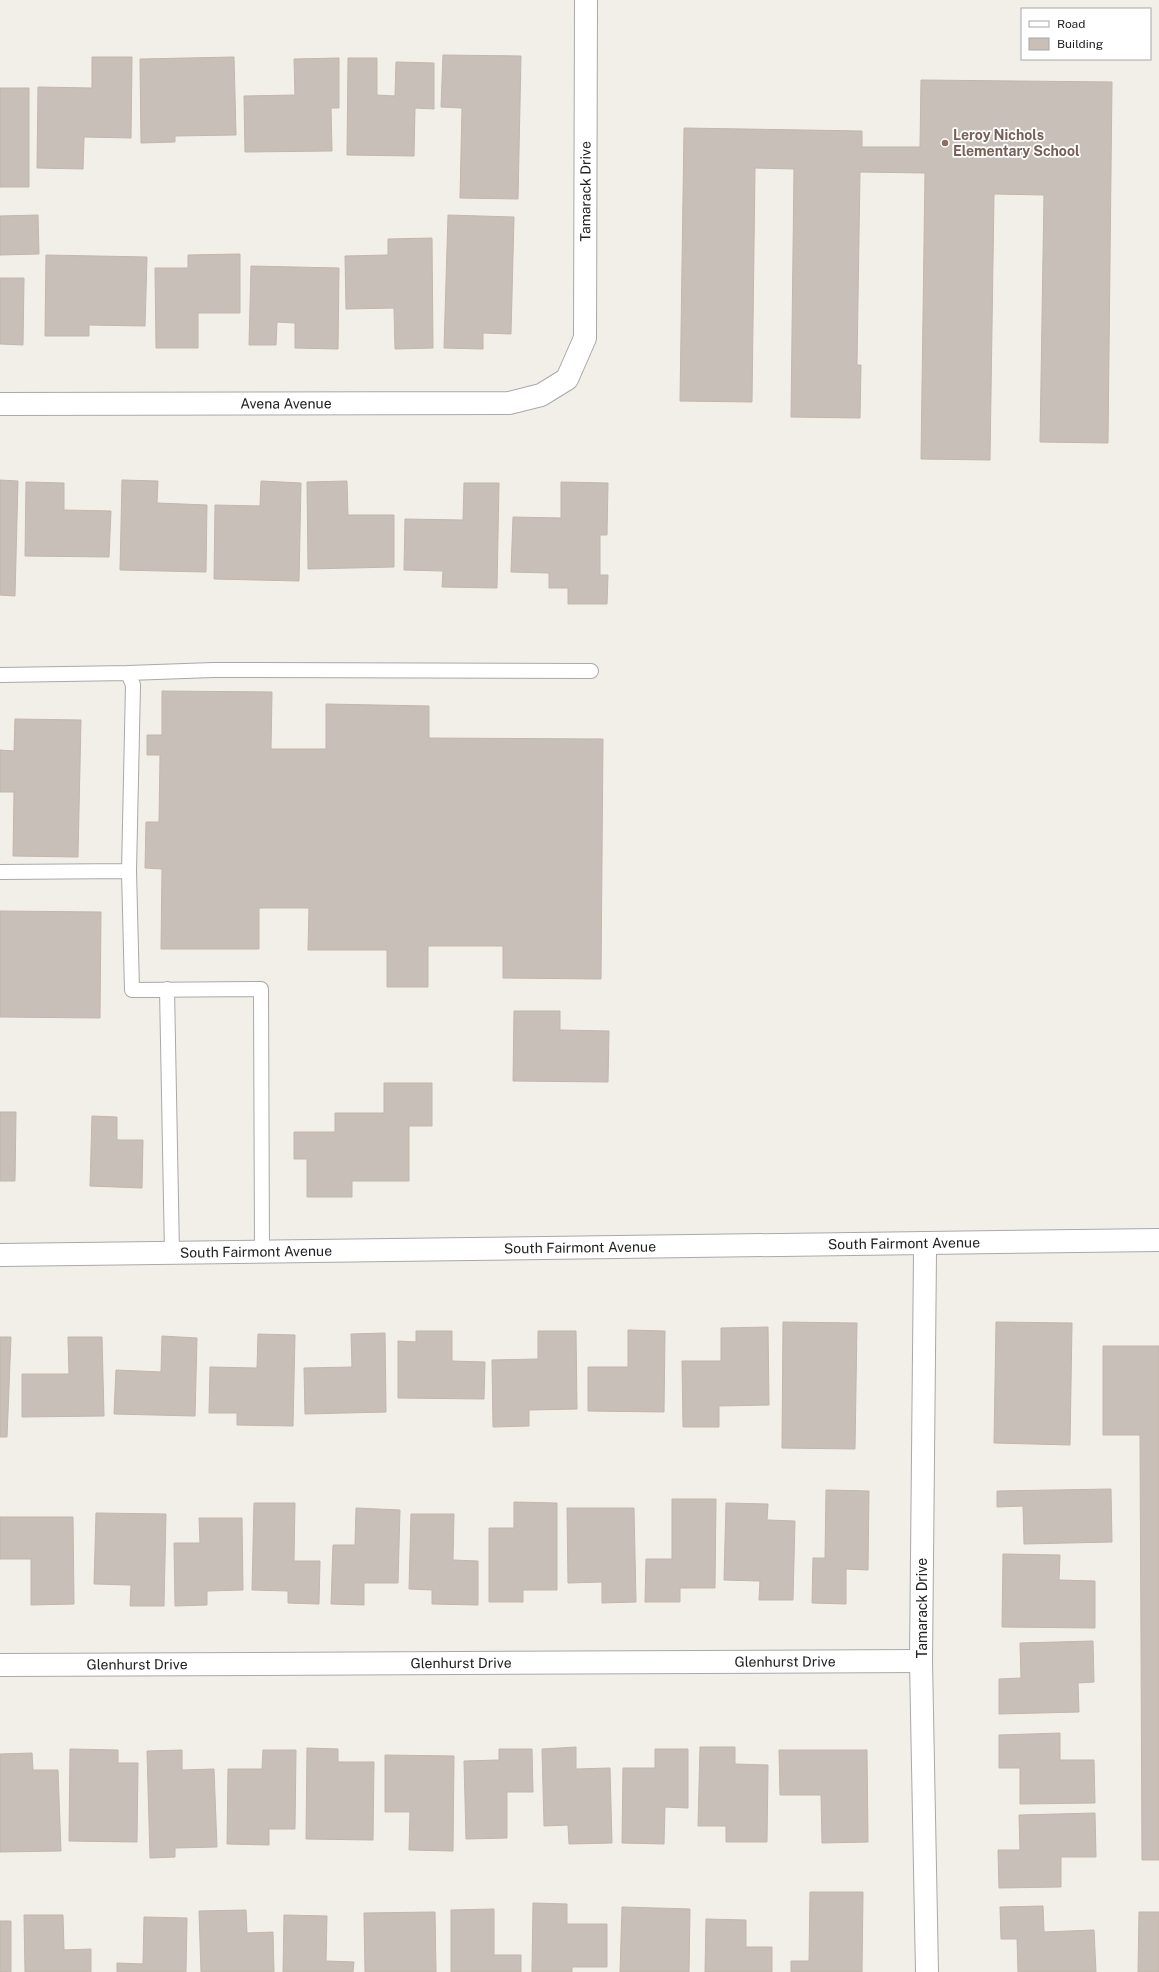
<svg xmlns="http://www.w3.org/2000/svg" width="1159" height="1972" font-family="'Public Sans',sans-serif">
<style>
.building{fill:#c7bfb8;stroke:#c4b6ab}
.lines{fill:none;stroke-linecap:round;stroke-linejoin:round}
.lane-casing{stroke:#a9a9a9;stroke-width:16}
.street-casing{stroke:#a9a9a9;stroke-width:24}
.lane{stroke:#fff;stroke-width:14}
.street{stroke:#fff;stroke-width:22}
.education-dot{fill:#8d6e63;stroke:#fff;stroke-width:1.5}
.labels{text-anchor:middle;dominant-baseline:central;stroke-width:3.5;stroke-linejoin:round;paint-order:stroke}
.education-label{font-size:14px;font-weight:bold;fill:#785e54;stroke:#fff;text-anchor:start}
.street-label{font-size:14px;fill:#222;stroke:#fff}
</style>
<rect width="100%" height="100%" fill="#f2efe9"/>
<path class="building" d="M 443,55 L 521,56 L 518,199 L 460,198 L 462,108 L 441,107 Z
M 92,57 L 132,57 L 131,138 L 84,137 L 83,169 L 37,168 L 38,87 L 92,88 Z
M 234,57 L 236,135 L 175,136 L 175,142 L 141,143 L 140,59 Z
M 339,58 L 339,108 L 331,108 L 332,151 L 245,152 L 244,96 L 295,95 L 294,59 Z
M 348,58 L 377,58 L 377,95 L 395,96 L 396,62 L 434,63 L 434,109 L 415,108 L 414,156 L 347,155 Z
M 921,80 L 1112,82 L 1108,443 L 1040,442 L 1044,195 L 994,194 L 990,460 L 921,459 L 925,173 L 860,172 L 857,365 L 861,365 L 860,418 L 791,417 L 794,169 L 755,168 L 752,402 L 680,401 L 684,128 L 862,131 L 862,147 L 920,147 Z
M 0,88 L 29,88 L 29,187 L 0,187 Z
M 38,215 L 39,254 L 0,255 L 0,216 Z
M 448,215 L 514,217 L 511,334 L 483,333 L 483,349 L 444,348 Z
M 432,238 L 433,348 L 395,349 L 394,308 L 346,309 L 345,256 L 388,255 L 388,239 Z
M 240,254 L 240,313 L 198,313 L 198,348 L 156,348 L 155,268 L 188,268 L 188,255 Z
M 46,255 L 147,257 L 145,326 L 89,325 L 89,336 L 45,336 Z
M 251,266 L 339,268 L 338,349 L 295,348 L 295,323 L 277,322 L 276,345 L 249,345 Z
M 0,278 L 24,278 L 23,345 L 0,344 Z
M 0,480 L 18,481 L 15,596 L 0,595 Z
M 122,480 L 158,481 L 157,503 L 207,505 L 206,572 L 120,570 Z
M 261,481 L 301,483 L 299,581 L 214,579 L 215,505 L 260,506 Z
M 347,481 L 348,515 L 394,515 L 394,567 L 308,569 L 307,482 Z
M 26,482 L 64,483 L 64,510 L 111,511 L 109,557 L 25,556 Z
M 561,482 L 608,483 L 607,535 L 600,535 L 600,575 L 608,575 L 607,604 L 568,604 L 568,588 L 549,588 L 549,573 L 511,572 L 513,517 L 561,518 Z
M 464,483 L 499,483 L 497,588 L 442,587 L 443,571 L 404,570 L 405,519 L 463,520 Z
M 162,691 L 272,692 L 271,749 L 326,749 L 326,704 L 429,706 L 429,738 L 603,739 L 601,979 L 503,978 L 503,946 L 428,946 L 428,987 L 387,987 L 387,950 L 308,950 L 309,908 L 259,908 L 259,949 L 161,949 L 162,869 L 145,868 L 146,822 L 159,822 L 160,755 L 147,755 L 147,735 L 162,735 Z
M 15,719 L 81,720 L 78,857 L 13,856 L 14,792 L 0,792 L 0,750 L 14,751 Z
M 0,911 L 101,912 L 100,1018 L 0,1017 Z
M 514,1011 L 560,1011 L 560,1030 L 609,1031 L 608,1082 L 513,1081 Z
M 384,1083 L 432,1083 L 432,1126 L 409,1126 L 409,1181 L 352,1181 L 352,1197 L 307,1197 L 307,1159 L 294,1159 L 294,1132 L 335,1132 L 335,1113 L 384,1113 Z
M 0,1112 L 16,1112 L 15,1181 L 0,1181 Z
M 92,1116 L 117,1117 L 117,1140 L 143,1140 L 142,1188 L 90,1186 Z
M 783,1322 L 857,1323 L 855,1449 L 782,1448 Z
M 996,1322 L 1072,1323 L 1070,1445 L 994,1443 Z
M 768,1327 L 769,1405 L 719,1406 L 719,1427 L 683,1427 L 682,1361 L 721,1361 L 721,1328 Z
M 628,1330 L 665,1331 L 664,1412 L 588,1411 L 588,1367 L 628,1367 Z
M 416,1331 L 452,1331 L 452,1361 L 485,1362 L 484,1399 L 398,1398 L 398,1341 L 416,1342 Z
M 538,1331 L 576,1331 L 577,1409 L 529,1410 L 529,1426 L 493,1427 L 492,1360 L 538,1359 Z
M 385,1333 L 386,1412 L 305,1414 L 304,1368 L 352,1367 L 351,1334 Z
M 258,1334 L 295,1335 L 293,1426 L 237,1425 L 237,1413 L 209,1413 L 210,1367 L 257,1368 Z
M 162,1336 L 197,1338 L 195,1416 L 114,1414 L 116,1370 L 161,1372 Z
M 0,1337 L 11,1337 L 7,1437 L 0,1437 Z
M 68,1337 L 102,1337 L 104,1416 L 22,1417 L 22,1374 L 69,1374 Z
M 1103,1346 L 1159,1346 L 1159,1860 L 1142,1860 L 1140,1435 L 1103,1435 Z
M 1111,1489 L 1112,1542 L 1024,1544 L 1023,1506 L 997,1507 L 997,1491 Z
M 826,1490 L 869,1491 L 868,1570 L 846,1569 L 846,1604 L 812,1603 L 813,1558 L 825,1558 Z
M 672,1499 L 716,1499 L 715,1588 L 680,1588 L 680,1602 L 645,1602 L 646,1559 L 672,1559 Z
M 514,1502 L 557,1503 L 557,1590 L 523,1590 L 523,1602 L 489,1602 L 489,1528 L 514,1528 Z
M 254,1503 L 295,1503 L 294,1561 L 320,1561 L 319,1604 L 288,1603 L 288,1591 L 252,1590 Z
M 726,1503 L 768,1504 L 767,1520 L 795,1521 L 793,1600 L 759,1600 L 760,1581 L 724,1580 Z
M 356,1508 L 400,1510 L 398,1583 L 364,1583 L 364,1605 L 331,1604 L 333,1545 L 355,1545 Z
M 567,1508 L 634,1508 L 636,1602 L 602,1603 L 602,1582 L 568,1583 Z
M 96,1513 L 166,1514 L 164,1606 L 130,1606 L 131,1585 L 94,1584 Z
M 411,1514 L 454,1514 L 453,1560 L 478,1561 L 478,1605 L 432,1604 L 432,1590 L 409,1589 Z
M 0,1517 L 73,1517 L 74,1604 L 31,1605 L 31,1559 L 0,1559 Z
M 199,1518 L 242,1518 L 243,1590 L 207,1591 L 207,1605 L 175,1606 L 174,1543 L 200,1543 Z
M 1003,1554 L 1060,1555 L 1059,1580 L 1095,1581 L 1095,1628 L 1002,1627 Z
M 1093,1641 L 1094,1682 L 1078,1683 L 1079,1712 L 999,1714 L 999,1679 L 1021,1678 L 1020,1643 Z
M 1060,1733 L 1060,1760 L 1094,1760 L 1095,1803 L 1020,1804 L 1020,1768 L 999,1768 L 999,1735 Z
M 576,1747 L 576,1769 L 610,1768 L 612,1843 L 569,1844 L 568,1825 L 544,1826 L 542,1749 Z
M 700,1747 L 735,1747 L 735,1764 L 768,1765 L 767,1842 L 726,1842 L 726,1826 L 698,1826 Z
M 307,1748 L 338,1749 L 338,1762 L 374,1762 L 373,1840 L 306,1839 Z
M 70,1749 L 118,1750 L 118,1763 L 138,1763 L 137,1842 L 69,1841 Z
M 499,1749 L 532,1749 L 533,1792 L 507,1792 L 507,1838 L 466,1839 L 464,1761 L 499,1760 Z
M 655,1749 L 688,1749 L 688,1808 L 665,1807 L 664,1844 L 622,1843 L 623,1768 L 655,1768 Z
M 182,1750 L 182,1770 L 214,1769 L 217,1847 L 175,1848 L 175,1857 L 150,1858 L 147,1751 Z
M 263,1750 L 296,1750 L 295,1829 L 269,1829 L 269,1845 L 227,1844 L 228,1769 L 262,1769 Z
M 779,1750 L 867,1750 L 868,1842 L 822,1843 L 821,1795 L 780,1795 Z
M 32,1753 L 33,1770 L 58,1770 L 61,1851 L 0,1852 L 0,1754 Z
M 385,1755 L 454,1756 L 453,1851 L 409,1850 L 410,1812 L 385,1812 Z
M 1095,1813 L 1096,1857 L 1061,1857 L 1061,1887 L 999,1888 L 998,1850 L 1020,1850 L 1019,1815 Z
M 810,1892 L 863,1892 L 862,1972 L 791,1972 L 791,1961 L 809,1961 Z
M 533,1903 L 567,1904 L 567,1924 L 607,1924 L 607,1967 L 572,1967 L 572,1972 L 532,1972 Z
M 1043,1906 L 1044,1932 L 1094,1930 L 1096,1972 L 1018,1972 L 1017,1939 L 1001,1939 L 1000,1907 Z
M 622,1907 L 690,1909 L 689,1972 L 620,1972 Z
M 494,1909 L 494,1955 L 521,1955 L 521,1972 L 451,1972 L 451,1910 Z
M 246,1910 L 247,1933 L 273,1932 L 274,1972 L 201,1972 L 199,1911 Z
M 435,1912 L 436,1972 L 365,1972 L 364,1913 Z
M 1139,1912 L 1159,1912 L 1159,1972 L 1138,1972 Z
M 24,1915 L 63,1915 L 64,1950 L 91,1949 L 91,1972 L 25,1972 Z
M 284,1915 L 327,1916 L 326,1961 L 354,1962 L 353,1972 L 283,1972 Z
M 144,1917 L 187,1918 L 186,1972 L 117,1972 L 117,1963 L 143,1964 Z
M 706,1919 L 746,1920 L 746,1947 L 772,1947 L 772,1972 L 705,1972 Z
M 0,1921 L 11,1921 L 11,1972 L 0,1972 Z"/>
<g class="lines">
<defs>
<path id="lane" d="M 128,673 L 213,670 L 591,671
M 0,675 L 128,673 L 133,685 L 129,871 L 132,990 L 261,989 L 262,1252
M 0,872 L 129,871
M 167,989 L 172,1253"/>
<g id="street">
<path id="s1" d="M 0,404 L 509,403 L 541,395 L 567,379 L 585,338 L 586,0"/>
<path d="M 923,1243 L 925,1252 L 921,1661 L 927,1972"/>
<path id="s2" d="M 0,1255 L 1159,1240"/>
<path id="s3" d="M 0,1665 L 921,1661"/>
</g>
</defs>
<use href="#lane" class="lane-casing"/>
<use href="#street" class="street-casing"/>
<use href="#lane" class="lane"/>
<use href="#street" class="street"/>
</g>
<circle class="education-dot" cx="945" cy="143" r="4"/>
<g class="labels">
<g class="education-label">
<text x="953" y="135">Leroy Nichols<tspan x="953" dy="16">Elementary School</tspan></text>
</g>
<g class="street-label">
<text stroke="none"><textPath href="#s1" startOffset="764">Tamarack Drive</textPath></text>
<text stroke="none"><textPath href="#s1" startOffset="286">Avena Avenue</textPath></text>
<text stroke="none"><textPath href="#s2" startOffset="904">South Fairmont Avenue</textPath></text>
<text stroke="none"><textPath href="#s2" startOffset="580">South Fairmont Avenue</textPath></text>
<text stroke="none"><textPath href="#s2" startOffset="256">South Fairmont Avenue</textPath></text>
<text transform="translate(922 1608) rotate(-90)">Tamarack Drive</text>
<text stroke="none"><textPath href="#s3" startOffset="785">Glenhurst Drive</textPath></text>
<text stroke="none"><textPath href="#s3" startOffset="461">Glenhurst Drive</textPath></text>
<text stroke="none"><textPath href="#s3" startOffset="137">Glenhurst Drive</textPath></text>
</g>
</g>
<rect x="1021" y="8" width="130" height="52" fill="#ffffff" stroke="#a7a7a7"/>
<rect x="1029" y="21" width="20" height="6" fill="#ffffff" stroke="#a7a7a7"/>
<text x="1057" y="28" font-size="12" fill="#222222">Road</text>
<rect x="1029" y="38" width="20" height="12" fill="#c7bfb8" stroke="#a7a7a7"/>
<text x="1057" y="48" font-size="12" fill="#222222">Building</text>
</svg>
